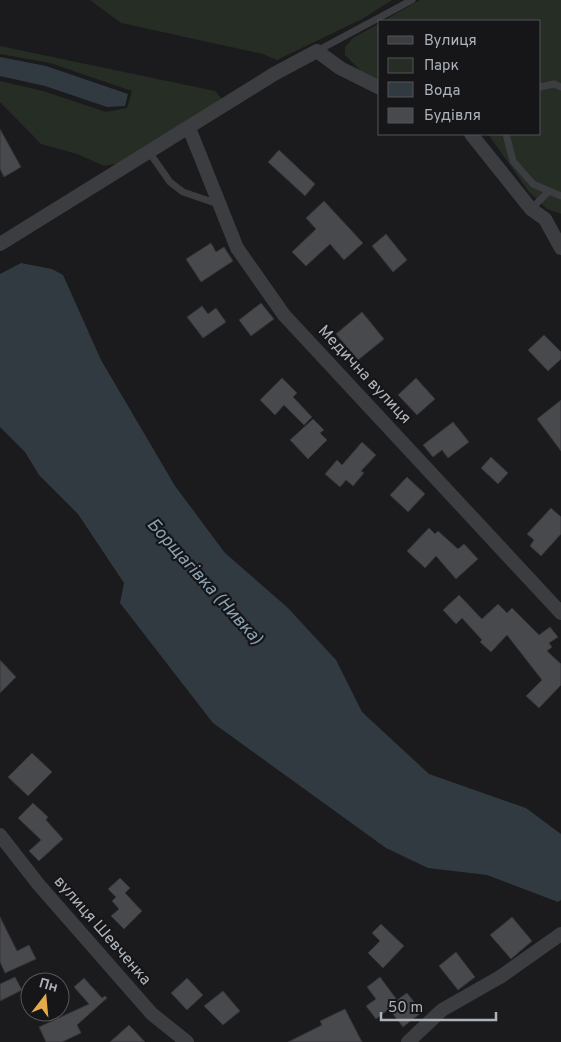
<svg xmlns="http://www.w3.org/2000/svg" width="561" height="1042" font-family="Overpass,sans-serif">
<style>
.green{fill:#252d25}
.water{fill:#313a40}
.building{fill:#48494d;stroke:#353538}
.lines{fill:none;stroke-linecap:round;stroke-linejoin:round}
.service{stroke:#3c3d41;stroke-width:7}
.minor{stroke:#3c3d41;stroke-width:14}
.labels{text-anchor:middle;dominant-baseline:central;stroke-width:4.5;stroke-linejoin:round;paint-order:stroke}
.street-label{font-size:16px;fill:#aeb3bb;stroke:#161618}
.water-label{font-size:18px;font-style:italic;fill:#88a1b3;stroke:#161618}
</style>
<rect width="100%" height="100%" fill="#1b1b1d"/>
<path class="green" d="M 90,0 L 392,0 L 362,19 L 277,60 L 263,54 L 121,23 Z
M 420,0 L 561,0 L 561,214 L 547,209 L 529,192 L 488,134 L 540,134 L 540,21 L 383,21 Z
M 380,23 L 380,81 L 361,71 L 345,55 L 345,47 L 353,38 Z
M 0,46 L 215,91 L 223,100 L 120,163 L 104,166 L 77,154 L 41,144 L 0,102 L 0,81 L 43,91 L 106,112 L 127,108 L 132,91 L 50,63 L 0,54 Z"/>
<path class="water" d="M 0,57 L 46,66 L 128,94 L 125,106 L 107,107 L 45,86 L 0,76 Z
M 21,263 L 52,269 L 63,275 L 101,360 L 175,486 L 225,553 L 288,608 L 336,660 L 362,712 L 429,774 L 526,808 L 561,834 L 561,900 L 558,902 L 487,875 L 428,868 L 386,848 L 213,723 L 120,603 L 124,583 L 78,514 L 39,475 L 25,452 L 0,427 L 0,274 Z"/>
<path class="building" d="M 0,129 L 21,167 L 4,177 L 0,169 Z
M 279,150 L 315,184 L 305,196 L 268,162 Z
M 324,201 L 363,243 L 344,260 L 330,244 L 306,266 L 292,252 L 316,229 L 306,218 Z
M 386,234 L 407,260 L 393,272 L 372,246 Z
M 211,243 L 216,252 L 224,247 L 233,261 L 201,282 L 186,259 Z
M 261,303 L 274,319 L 251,336 L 239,320 Z
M 202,306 L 208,314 L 216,308 L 226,322 L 203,338 L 187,317 Z
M 362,312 L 384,339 L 358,360 L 336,334 Z
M 544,335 L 561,352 L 561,359 L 548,371 L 528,350 Z
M 282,378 L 297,393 L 293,397 L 312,417 L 304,425 L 284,405 L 275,415 L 260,400 Z
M 416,378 L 435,399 L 417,415 L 398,395 Z
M 561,400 L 561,451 L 537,419 Z
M 313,419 L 324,430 L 320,433 L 327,440 L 308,459 L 290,440 Z
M 453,422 L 469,442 L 448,458 L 442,450 L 433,457 L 423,445 Z
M 362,442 L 376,455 L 361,471 L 364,473 L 353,486 L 346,480 L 340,487 L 325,474 L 337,460 L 342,465 Z
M 491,457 L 508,473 L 498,484 L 481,468 Z
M 407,477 L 425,494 L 408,512 L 390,495 Z
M 551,508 L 561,517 L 561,534 L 541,556 L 530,546 L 534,540 L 527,534 Z
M 429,528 L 435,534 L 438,531 L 458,549 L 464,544 L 478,559 L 456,579 L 436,556 L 425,568 L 407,551 Z
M 459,595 L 482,619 L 498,604 L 507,613 L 512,608 L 539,635 L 550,627 L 558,637 L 549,643 L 552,647 L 547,651 L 561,664 L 561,685 L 539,708 L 526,696 L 542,680 L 507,635 L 491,652 L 480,642 L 482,640 L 462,618 L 456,624 L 443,610 Z
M 0,660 L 16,677 L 0,693 Z
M 32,753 L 52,772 L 28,796 L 8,777 Z
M 33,803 L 48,817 L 46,820 L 63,839 L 39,861 L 29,851 L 41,840 L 18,818 Z
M 120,878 L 130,888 L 125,893 L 142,911 L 124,929 L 111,916 L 119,909 L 112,901 L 116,897 L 108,889 Z
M 0,917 L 17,951 L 29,945 L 36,959 L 5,973 L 0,962 Z
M 512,917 L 532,941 L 511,959 L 490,935 Z
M 381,924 L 404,946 L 383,968 L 368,953 L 380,941 L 372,933 Z
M 456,952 L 475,977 L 458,990 L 439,966 Z
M 15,977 L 22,990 L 0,1001 L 0,984 Z
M 380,977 L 397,1000 L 407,993 L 422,1012 L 403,1027 L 389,1009 L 376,1019 L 366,1006 L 376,999 L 367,987 Z
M 84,978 L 102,998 L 105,996 L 107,998 L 77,1025 L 81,1033 L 62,1042 L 46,1042 L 39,1027 L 89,1004 L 74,987 Z
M 187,978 L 203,995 L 187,1010 L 171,993 Z
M 223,991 L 240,1011 L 223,1025 L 204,1006 Z
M 345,1009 L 362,1042 L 288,1042 L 322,1025 L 320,1021 Z
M 129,1025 L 145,1042 L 110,1042 Z"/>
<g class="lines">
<path class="service" d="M 317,51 L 412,0
M 540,87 L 554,84 L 561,87
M 506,134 L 513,161 L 533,184 L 561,196
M 149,152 L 170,182 L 183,192 L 218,204
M 531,209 L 549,191"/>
<path class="minor" d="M 189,128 L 237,248 L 284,315 L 561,613
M 471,134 L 531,209 L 545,219 L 561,248
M 0,244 L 274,74 L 317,51 L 340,68 L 380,88
M 0,835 L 39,885 L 152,1014 L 187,1042
M 408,1042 L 442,1010 L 500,977 L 561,934"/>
</g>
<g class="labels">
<g class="street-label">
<text transform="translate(364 375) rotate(47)">Медична вулиця</text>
<text transform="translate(102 931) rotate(49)">вулиця Шевченка</text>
</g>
<g class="water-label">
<text transform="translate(204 582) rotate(48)">Борщагівка (Нивка)</text>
</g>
</g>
<rect x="378" y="20" width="162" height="115" fill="#161618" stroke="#535559"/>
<rect x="388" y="36" width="25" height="8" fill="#3c3d41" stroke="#535559"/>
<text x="424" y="45" font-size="15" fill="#aeb3bb">Вулиця</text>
<rect x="388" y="58" width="25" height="15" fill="#252d25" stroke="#535559"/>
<text x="424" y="70" font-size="15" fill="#aeb3bb">Парк</text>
<rect x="388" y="82" width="25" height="15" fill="#313a40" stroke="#535559"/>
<text x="424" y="95" font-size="15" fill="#aeb3bb">Вода</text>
<rect x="388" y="108" width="25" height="15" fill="#48494d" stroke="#535559"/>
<text x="424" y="120" font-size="15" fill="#aeb3bb">Будівля</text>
<g transform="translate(45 997) rotate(16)"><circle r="24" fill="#161618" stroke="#535559"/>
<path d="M0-4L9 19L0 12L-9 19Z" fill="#e5aa4a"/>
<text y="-8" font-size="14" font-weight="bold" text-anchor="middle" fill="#aeb3bb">Пн</text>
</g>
<path d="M381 1012v8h115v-8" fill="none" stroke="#aeb3bb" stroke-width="2.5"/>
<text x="388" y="1012" font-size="15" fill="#aeb3bb" stroke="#161618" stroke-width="4" paint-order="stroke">50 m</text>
</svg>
